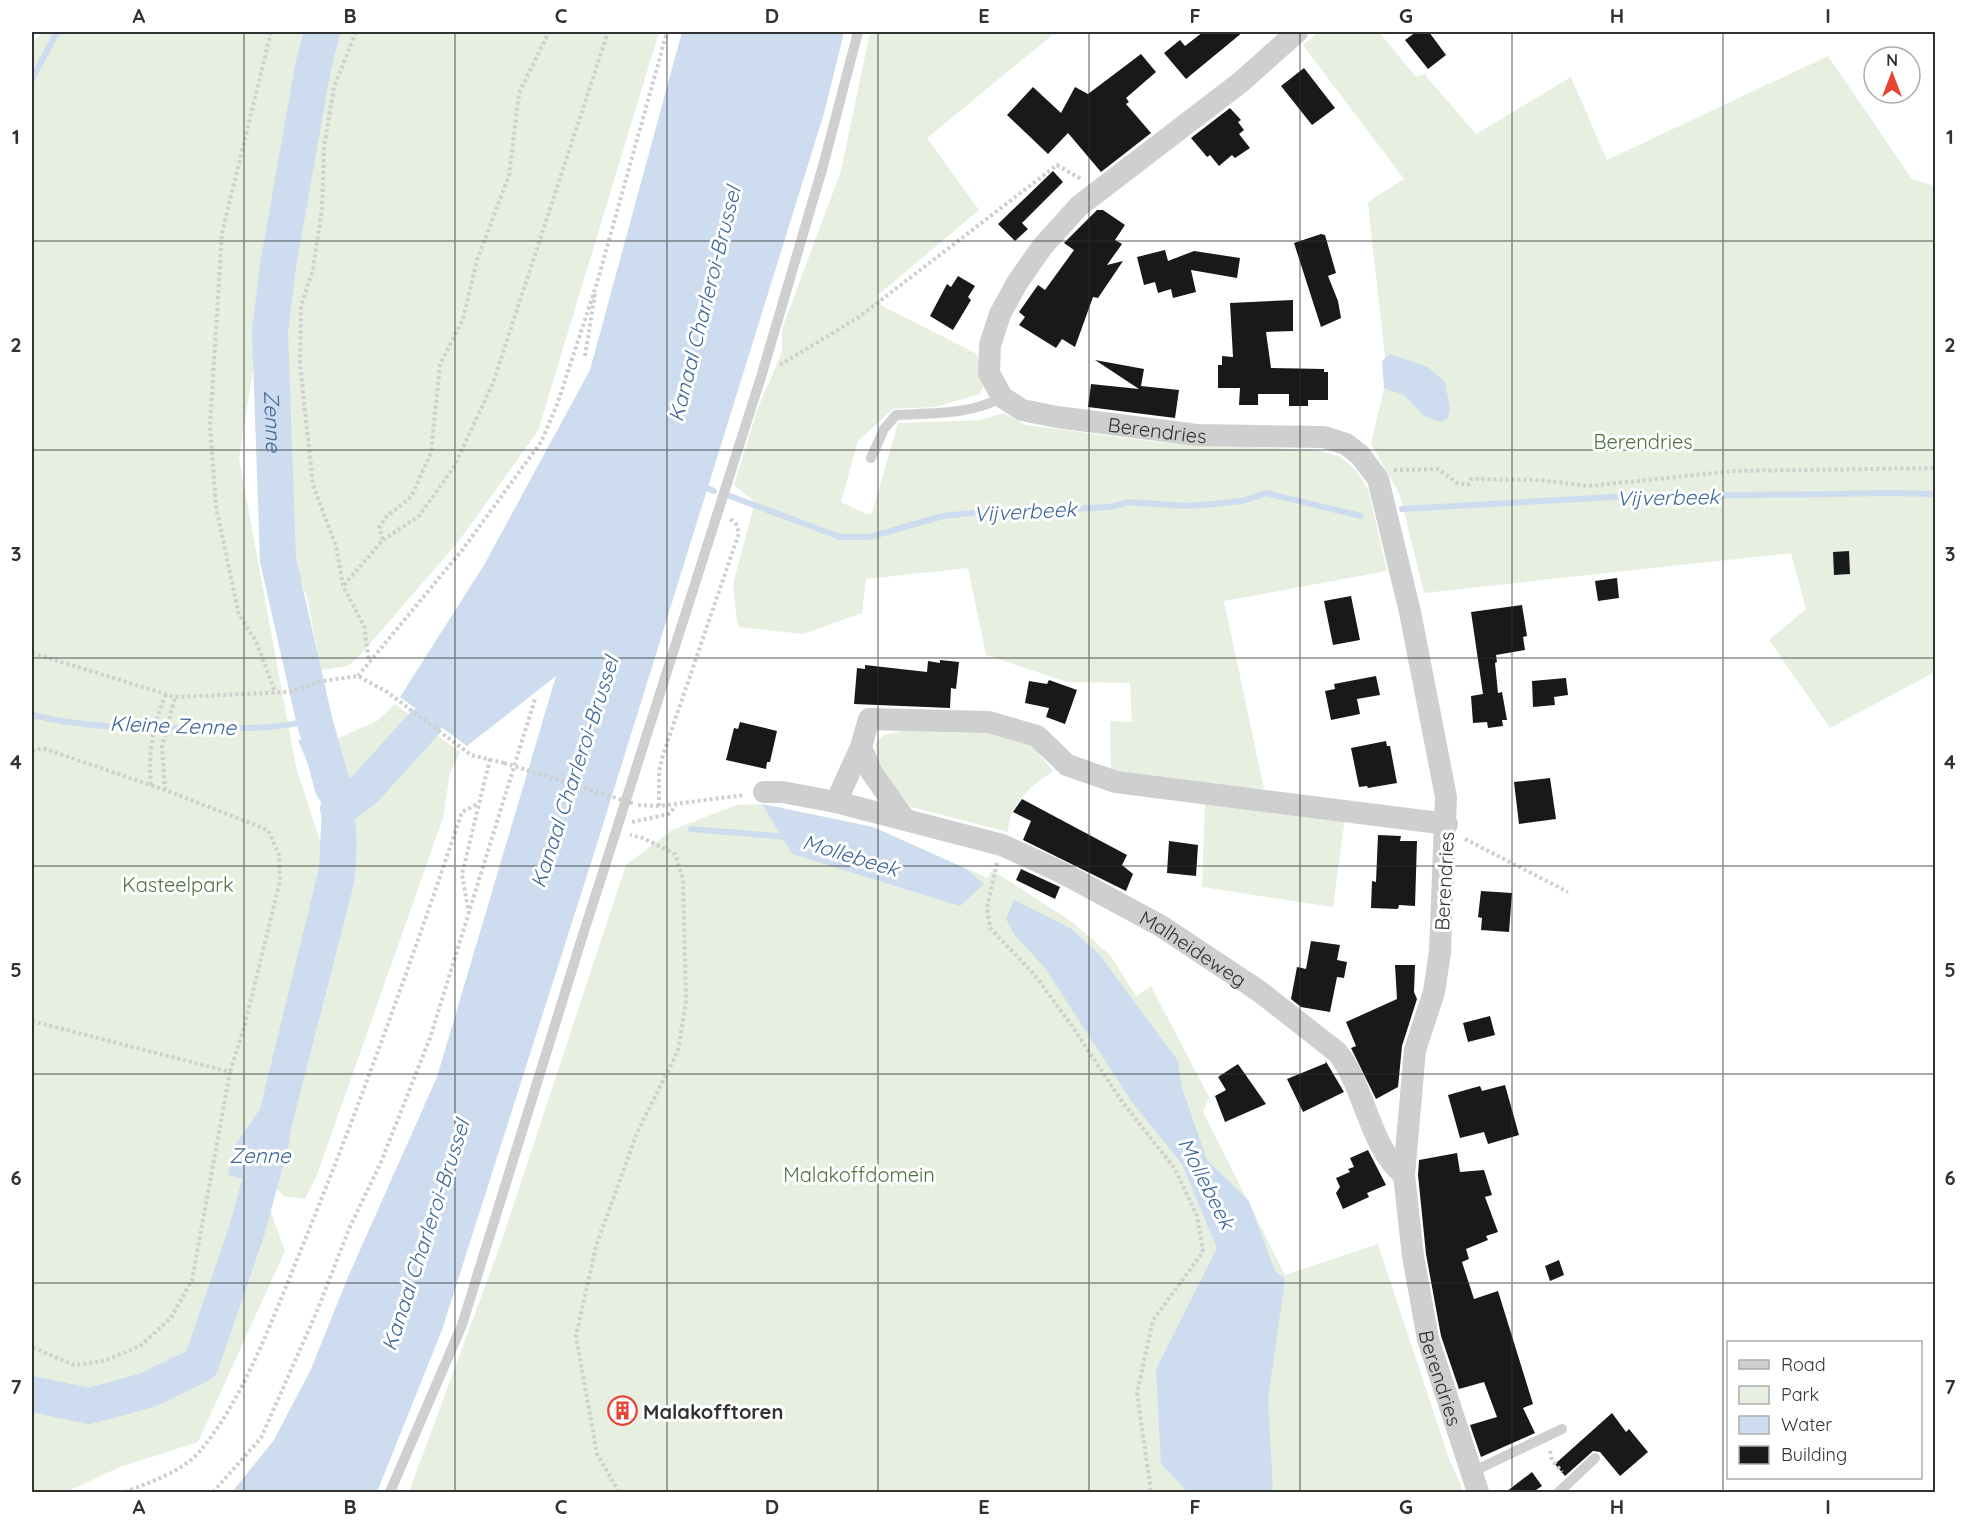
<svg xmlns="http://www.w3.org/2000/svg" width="1967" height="1524" font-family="Quicksand,sans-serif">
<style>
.green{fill:#e6efe0}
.water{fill:#cddcee}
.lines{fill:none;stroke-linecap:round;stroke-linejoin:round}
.stream{stroke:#cddcee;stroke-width:6}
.river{stroke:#cddcee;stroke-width:36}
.building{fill:#191919}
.path{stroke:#cfcfcf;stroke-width:4;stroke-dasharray:3 3;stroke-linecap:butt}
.lane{stroke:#cfcfcf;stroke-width:10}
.street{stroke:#cfcfcf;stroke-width:22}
.path-bridge{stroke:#cfcfcf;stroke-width:4;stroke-dasharray:3 3;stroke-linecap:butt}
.grid{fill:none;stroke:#323232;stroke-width:1.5;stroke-opacity:0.55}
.labels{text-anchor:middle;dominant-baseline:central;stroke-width:6;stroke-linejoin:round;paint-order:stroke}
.street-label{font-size:20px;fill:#323232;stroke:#fff}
.park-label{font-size:20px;fill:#4d703d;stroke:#fff}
.poi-label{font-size:20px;font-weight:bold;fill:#323232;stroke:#fff;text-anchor:start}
.water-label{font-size:21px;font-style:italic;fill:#3d6697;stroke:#fff}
.neatline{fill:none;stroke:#323232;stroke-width:2}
.grid-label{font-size:20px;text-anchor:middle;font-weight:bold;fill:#323232}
</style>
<rect width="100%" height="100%" fill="#fff"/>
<path class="green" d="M 42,32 L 307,32 L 239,458 L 296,767 L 331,875 L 256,1170 L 285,1251 L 198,1442 L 120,1467 L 66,1492 L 32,1492 L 32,44 Z
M 335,32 L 659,32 L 538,431 L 458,542 L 361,654 L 348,666 L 321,670 L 307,597 L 293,560 L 282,357 L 287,245 Z
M 870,32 L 1056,32 L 927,138 L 979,210 L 878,295 L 882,306 L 977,354 L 983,387 L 980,394 L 935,407 L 893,409 L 858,441 L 841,502 L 866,514 L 872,513 L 898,423 L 980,420 L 1003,413 L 1026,425 L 1165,443 L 1315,450 L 1339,456 L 1357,471 L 1368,489 L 1387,571 L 1224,601 L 1264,789 L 1202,785 L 1111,774 L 1110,721 L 1132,722 L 1130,683 L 1067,682 L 986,655 L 968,568 L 866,579 L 862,613 L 803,634 L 740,627 L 737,623 L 733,584 L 755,502 L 734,485 L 757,410 L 782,352 L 782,329 L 841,171 Z
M 1319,32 L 1379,32 L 1416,77 L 1429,72 L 1425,75 L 1476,134 L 1571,77 L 1607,160 L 1828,56 L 1912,179 L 1935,186 L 1935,672 L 1830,728 L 1769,640 L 1806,609 L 1791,553 L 1424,593 L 1400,495 L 1371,444 L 1387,375 L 1368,205 L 1368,202 L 1404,179 L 1303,45 Z
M 395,704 L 460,752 L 450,773 L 443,818 L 317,1175 L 305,1199 L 284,1196 L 276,1188 L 354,884 C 361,829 354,791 336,739 L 377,721 Z
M 998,728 L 1030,743 L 1053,771 C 1030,788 1010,801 1008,832 L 911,807 L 879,769 L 875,744 L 884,735 L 911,729 Z
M 1205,801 L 1345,818 L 1333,907 L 1202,887 Z
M 762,804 L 873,827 L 988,878 L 992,870 L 1072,922 L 1110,955 L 1136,996 L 1151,986 L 1209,1097 L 1203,1112 L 1285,1275 L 1378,1244 L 1449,1459 L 1464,1492 L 409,1492 L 501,1243 L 626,865 L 672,830 L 736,805 Z"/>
<path class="water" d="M 682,32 L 844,32 L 825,110 L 597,844 L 442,1330 L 377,1492 L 232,1492 L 274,1440 L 311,1369 L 348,1277 L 437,1077 L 556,676 L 467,746 L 400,697 L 484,565 L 590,370 Z
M 1390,354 L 1428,367 L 1445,382 L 1450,410 L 1447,419 L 1440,422 L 1424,416 L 1404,395 L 1384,388 L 1382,361 Z
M 336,739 C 354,791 361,829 354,884 L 276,1188 L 228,1175 L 236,1144 L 260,1109 L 319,868 L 322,806 L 316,783 L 298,740 Z
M 762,804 L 873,827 L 966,869 L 984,884 L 960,906 L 792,854 Z
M 1014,900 L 1070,928 L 1099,954 L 1178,1061 L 1182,1088 L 1207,1160 L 1249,1201 L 1275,1271 L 1285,1279 L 1268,1398 L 1273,1492 L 1188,1492 L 1161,1464 L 1156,1369 L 1217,1248 L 1182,1164 L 1132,1102 L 1045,968 L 1014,934 L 1006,919 Z"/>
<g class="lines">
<path class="stream" d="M 32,79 L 57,32
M 700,485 L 714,491
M 730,496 L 840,537 L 869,537 L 943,516 L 992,511 L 1008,516 L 1025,511 L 1110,507 L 1129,502 L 1185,506 L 1214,504 L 1242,501 L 1266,493 L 1361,516
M 1402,509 L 1614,497 L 1891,493 L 1936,494
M 32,715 C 87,729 148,728 205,728 C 242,728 278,730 314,719
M 691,829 L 789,837"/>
<g class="river">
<path id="s1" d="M 322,32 L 313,67 L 278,266 L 270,332 L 278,560 L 314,719 L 333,788"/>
<path d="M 338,809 L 365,789 L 423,725"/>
<path d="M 32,1394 L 89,1406 L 148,1390 L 201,1364 L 247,1230 L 272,1138"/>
</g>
</g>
<path class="building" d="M 1203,32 L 1243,32 L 1186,79 L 1164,53 L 1180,40 L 1185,46 Z
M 1416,32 L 1429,32 L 1446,55 L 1428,69 L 1405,40 Z
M 1141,54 L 1156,72 L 1126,98 L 1129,102 L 1126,104 L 1151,133 L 1101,172 L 1068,133 L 1048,154 L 1007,115 L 1033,87 L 1061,113 L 1075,87 L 1088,94 Z
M 1304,68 L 1335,108 L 1312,125 L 1281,86 Z
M 1230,108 L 1241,120 L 1238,122 L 1244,130 L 1239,134 L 1250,148 L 1235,158 L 1232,155 L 1219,166 L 1210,155 L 1207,157 L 1191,138 Z
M 1053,171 L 1063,182 L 1022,223 L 1028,229 L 1015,241 L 998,224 Z
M 1097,210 L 1103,210 L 1125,225 L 1115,240 L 1122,244 L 1107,265 L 1123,261 L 1098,298 L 1093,297 L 1075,347 L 1062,339 L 1056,348 L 1019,325 L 1025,317 L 1019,312 L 1038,285 L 1045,290 L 1074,250 L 1064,243 Z
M 1321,234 L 1325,235 L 1336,273 L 1328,276 L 1338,301 L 1341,318 L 1321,327 L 1294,243 Z
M 1165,250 L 1168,261 L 1194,251 L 1240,258 L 1237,278 L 1191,270 L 1196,292 L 1173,298 L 1171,289 L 1158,293 L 1155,282 L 1144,285 L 1137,257 Z
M 958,276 L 975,286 L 968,297 L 971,300 L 953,330 L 930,316 L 947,284 L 951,287 Z
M 1293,300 L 1293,331 L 1266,332 L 1271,368 L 1324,369 L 1324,372 L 1328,372 L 1328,400 L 1308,400 L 1308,406 L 1289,406 L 1289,394 L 1258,394 L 1258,405 L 1239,405 L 1240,388 L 1218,388 L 1218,365 L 1222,365 L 1222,356 L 1233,357 L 1230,303 Z
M 1095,360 L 1144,369 L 1141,386 L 1179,390 L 1175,418 L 1088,407 L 1091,384 L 1139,389 Z
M 1849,551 L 1850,574 L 1834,575 L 1833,552 Z
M 1617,578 L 1619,598 L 1598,601 L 1595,581 Z
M 1351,596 L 1360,640 L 1333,645 L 1324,601 Z
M 1522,605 L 1527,636 L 1523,637 L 1525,650 L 1496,655 L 1497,662 L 1495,663 L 1498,693 L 1502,692 L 1507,720 L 1502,720 L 1503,726 L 1488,728 L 1487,722 L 1473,723 L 1471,696 L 1483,694 L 1471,612 Z
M 940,660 L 959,662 L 956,689 L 951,688 L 950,708 L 854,704 L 857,668 L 865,669 L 865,665 L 927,672 L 928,661 L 940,663 Z
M 1376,676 L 1380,695 L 1357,699 L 1360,714 L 1331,720 L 1325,691 L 1335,689 L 1334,684 Z
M 1566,678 L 1568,695 L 1554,697 L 1555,705 L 1533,707 L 1532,681 Z
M 1049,680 L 1077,690 L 1065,724 L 1046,717 L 1049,708 L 1025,703 L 1029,681 L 1047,684 Z
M 740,722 L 777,731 L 770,762 L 767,762 L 766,769 L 726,760 L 734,728 L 738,729 Z
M 1386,741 L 1387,746 L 1390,746 L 1397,783 L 1368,788 L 1367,786 L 1359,787 L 1351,748 Z
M 1550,778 L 1556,819 L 1519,824 L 1514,782 Z
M 1022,799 L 1127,855 L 1122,865 L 1133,874 L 1126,891 L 1023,840 L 1031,821 L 1013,812 Z
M 1378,835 L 1401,836 L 1400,841 L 1417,841 L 1415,906 L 1399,905 L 1398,909 L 1371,908 L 1372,881 L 1376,882 Z
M 1169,841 L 1198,845 L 1196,876 L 1167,873 Z
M 1021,869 L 1060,887 L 1055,899 L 1016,880 Z
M 1481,891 L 1512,893 L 1509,932 L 1481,930 L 1482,918 L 1478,917 Z
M 1311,941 L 1340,945 L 1337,960 L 1347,962 L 1344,978 L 1337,977 L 1330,1012 L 1301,1007 L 1291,999 L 1297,967 L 1306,969 Z
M 1395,965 L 1415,965 L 1414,992 L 1417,999 L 1402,1046 L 1398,1087 L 1376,1099 L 1351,1048 L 1356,1046 L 1346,1022 L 1397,999 Z
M 1490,1016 L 1495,1035 L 1468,1042 L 1463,1023 Z
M 1325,1060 L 1344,1092 L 1303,1112 L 1287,1079 L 1326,1063 Z
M 1238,1064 L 1266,1104 L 1225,1122 L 1215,1096 L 1226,1090 L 1218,1077 Z
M 1505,1085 L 1519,1135 L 1488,1144 L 1484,1132 L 1460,1138 L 1448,1095 L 1480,1086 L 1482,1091 Z
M 1368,1150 L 1386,1185 L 1367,1193 L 1369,1197 L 1343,1209 L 1336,1193 L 1340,1187 L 1336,1178 L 1350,1172 L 1348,1169 L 1354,1167 L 1350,1158 Z
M 1457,1153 L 1460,1172 L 1484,1170 L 1492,1195 L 1485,1197 L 1498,1232 L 1486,1236 L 1488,1240 L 1466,1249 L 1469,1259 L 1462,1262 L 1474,1299 L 1498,1291 L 1533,1404 L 1523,1408 L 1535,1433 L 1481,1457 L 1470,1425 L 1497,1417 L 1484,1382 L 1459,1389 L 1441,1336 L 1426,1254 L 1418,1175 L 1419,1160 Z
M 1559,1260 L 1564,1275 L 1550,1281 L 1545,1266 Z
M 1612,1413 L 1626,1432 L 1629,1429 L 1648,1452 L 1620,1476 L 1600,1452 L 1593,1451 L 1565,1476 L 1555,1464 Z
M 1532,1472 L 1542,1486 L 1533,1492 L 1506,1492 Z"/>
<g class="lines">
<path class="path" d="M 271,32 L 222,233 L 210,425 L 216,507 L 239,615 L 256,641 L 275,692
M 356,32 L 334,87 L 324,148 L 322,209 L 313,269 L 301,306 L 300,364 L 313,485 L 336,546 L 343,586 L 364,626 L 369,661
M 585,356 L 595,294
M 780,365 L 859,317 L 1057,165 L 1081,179
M 1394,470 L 1438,469 L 1457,483 L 1468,485 L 1471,479 L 1539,480 L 1588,486 L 1734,471 L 1936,468
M 383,540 L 419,516 L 454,467 L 493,383 L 608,32
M 344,585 L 383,540 L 379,528 L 387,516 L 411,497 L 431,453 L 440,364 L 463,319 L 477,260 L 509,176 L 519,93 L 549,32
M 32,653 L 175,697 L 289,692 L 323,681 L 358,676 L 387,692 L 471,755 L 504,763
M 358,676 L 463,549 L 541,442 L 557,405 L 597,283 L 667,32
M 32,751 L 42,748 L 165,790 L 268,830 L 279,855 L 280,881 L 245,1024 L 230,1072
M 151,785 C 148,751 153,725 166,694
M 165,790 L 162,747 L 175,697
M 638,805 L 659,806 L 744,795
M 659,806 L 659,772 L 663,755 L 739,533 L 736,524 L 729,518
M 632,822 L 669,814 L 676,805
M 1465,839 L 1568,892
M 997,863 L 987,908 L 990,928 L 1034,974 L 1072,1026 L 1123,1103 L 1175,1169 L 1197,1216 L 1203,1252 L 1153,1320 L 1137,1393 L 1151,1492
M 469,914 L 462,874 L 490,759
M 32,1021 L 230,1072 L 192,1280 L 171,1318 L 140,1346 L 104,1361 L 74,1365 L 32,1347
M 1550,1451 L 1552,1460 L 1562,1472
M 125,1492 C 150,1482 182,1472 200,1451 C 244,1399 274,1315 300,1252 C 359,1108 412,960 462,812 L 479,803
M 213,1492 L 261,1438 L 317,1311 L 349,1229 L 381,1162 L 430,1038 L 535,699
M 619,1492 L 597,1454 L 576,1336 L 596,1246 L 637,1133 L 678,1051 L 686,1001 L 683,879 L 675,854 L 643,838 L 630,835"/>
<path class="lane" d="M 871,458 L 884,429 L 896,415 C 930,413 972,415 1002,397
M 1472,1472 L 1562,1429
M 390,1492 L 462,1325 L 580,944 L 761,377 L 823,166 L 858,32
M 1559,1492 L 1595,1458"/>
<g class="street">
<path id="s2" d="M 1297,32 L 1241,82 L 1079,206 L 1042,247 L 1017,283 L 1000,314 L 990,345 L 989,373 L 1002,397 L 1022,410 L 1057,417 L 1197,435 L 1324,437 L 1346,444 L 1360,455 L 1378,479 L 1410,612 L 1446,797 L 1440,952 L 1434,992 L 1415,1050 L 1404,1175 L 1413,1256 L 1428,1339 L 1478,1492"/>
<path d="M 861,747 L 872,773 L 904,818"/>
<path id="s3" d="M 764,792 L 782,792 L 836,802 L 1002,845 L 1063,873 L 1161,926 L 1259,991 L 1337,1052 C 1365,1086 1369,1147 1404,1175"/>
<path d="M 836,802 L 861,747 L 869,719 L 989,722 L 1037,736 L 1067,765 L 1116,782 L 1447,824"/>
</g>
<path class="path-bridge" d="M 504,763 L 635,804"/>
</g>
<path class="grid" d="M 244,32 L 244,1492M 455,32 L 455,1492M 667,32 L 667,1492M 878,32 L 878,1492M 1089,32 L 1089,1492M 1300,32 L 1300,1492M 1512,32 L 1512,1492M 1723,32 L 1723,1492M 32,241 L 1936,241M 32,450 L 1936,450M 32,658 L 1936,658M 32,866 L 1936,866M 32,1074 L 1936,1074M 32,1283 L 1936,1283"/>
<defs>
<symbol id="building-ring" viewBox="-11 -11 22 22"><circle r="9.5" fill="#fff" stroke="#e94334" stroke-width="1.5"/><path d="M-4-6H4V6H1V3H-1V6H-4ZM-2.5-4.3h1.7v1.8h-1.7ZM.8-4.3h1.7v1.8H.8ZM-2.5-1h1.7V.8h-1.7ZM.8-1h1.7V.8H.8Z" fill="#e94334"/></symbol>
</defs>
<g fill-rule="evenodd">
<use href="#building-ring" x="606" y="1394" width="33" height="33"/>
</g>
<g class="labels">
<g class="street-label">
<text stroke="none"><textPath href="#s2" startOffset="662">Berendries</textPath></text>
<text transform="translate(1444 881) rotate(-87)">Berendries</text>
<text stroke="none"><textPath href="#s3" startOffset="462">Malheideweg</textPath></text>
<text stroke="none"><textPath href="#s2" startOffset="1814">Berendries</textPath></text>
</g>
<g class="park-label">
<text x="1643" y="441">Berendries</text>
<text x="178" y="884">Kasteelpark</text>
<text x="859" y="1174">Malakoffdomein</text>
</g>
<g class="poi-label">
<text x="643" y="1411">Malakofftoren</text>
</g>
<g class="water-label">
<text transform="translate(704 304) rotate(-76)">Kanaal Charleroi-Brussel</text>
<text stroke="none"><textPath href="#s1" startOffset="394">Zenne</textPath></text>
<text transform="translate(1668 497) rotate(-1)">Vijverbeek</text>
<text transform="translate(1025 511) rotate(-3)">Vijverbeek</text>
<text transform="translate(173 725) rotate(2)">Kleine Zenne</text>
<text transform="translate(574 772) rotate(-72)">Kanaal Charleroi-Brussel</text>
<text transform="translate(851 855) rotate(17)">Mollebeek</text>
<text x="260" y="1155">Zenne</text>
<text transform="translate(1207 1183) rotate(63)">Mollebeek</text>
<text transform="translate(425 1235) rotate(-72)">Kanaal Charleroi-Brussel</text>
</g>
</g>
<rect width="1967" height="1524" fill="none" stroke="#ffffff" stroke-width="66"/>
<rect x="1727" y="1341" width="195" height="138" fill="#ffffff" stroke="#adadad" stroke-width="1.5"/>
<rect x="1739" y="1360" width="30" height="9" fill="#cfcfcf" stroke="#adadad" stroke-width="1.5"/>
<text x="1781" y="1371" font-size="18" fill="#323232">Road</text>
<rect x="1739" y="1386" width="30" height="18" fill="#e6efe0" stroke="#adadad" stroke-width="1.5"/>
<text x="1781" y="1401" font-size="18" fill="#323232">Park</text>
<rect x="1739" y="1416" width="30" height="18" fill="#cddcee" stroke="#adadad" stroke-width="1.5"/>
<text x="1781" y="1431" font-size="18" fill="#323232">Water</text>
<rect x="1739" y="1446" width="30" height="18" fill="#191919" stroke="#adadad" stroke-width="1.5"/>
<text x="1781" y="1461" font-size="18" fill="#323232">Building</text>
<g transform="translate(1892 75)"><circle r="28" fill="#ffffff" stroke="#adadad" stroke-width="1.5"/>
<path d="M0-4.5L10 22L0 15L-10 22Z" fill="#e94334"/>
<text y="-9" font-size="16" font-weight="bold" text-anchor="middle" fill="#323232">N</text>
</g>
<rect x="33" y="33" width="1901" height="1458" class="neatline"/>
<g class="grid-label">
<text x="139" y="23">A</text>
<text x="350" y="23">B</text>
<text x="561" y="23">C</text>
<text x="772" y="23">D</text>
<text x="984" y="23">E</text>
<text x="1195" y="23">F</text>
<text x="1406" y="23">G</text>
<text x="1617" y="23">H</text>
<text x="1828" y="23">I</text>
<text x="16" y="144">1</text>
<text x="1950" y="144">1</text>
<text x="16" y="352">2</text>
<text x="1950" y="352">2</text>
<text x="16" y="561">3</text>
<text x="1950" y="561">3</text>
<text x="16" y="769">4</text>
<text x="1950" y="769">4</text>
<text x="16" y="977">5</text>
<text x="1950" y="977">5</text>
<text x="16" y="1185">6</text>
<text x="1950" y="1185">6</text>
<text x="16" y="1394">7</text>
<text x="1950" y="1394">7</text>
<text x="139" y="1514">A</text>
<text x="350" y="1514">B</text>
<text x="561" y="1514">C</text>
<text x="772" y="1514">D</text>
<text x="984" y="1514">E</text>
<text x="1195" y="1514">F</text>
<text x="1406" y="1514">G</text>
<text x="1617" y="1514">H</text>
<text x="1828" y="1514">I</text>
</g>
</svg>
